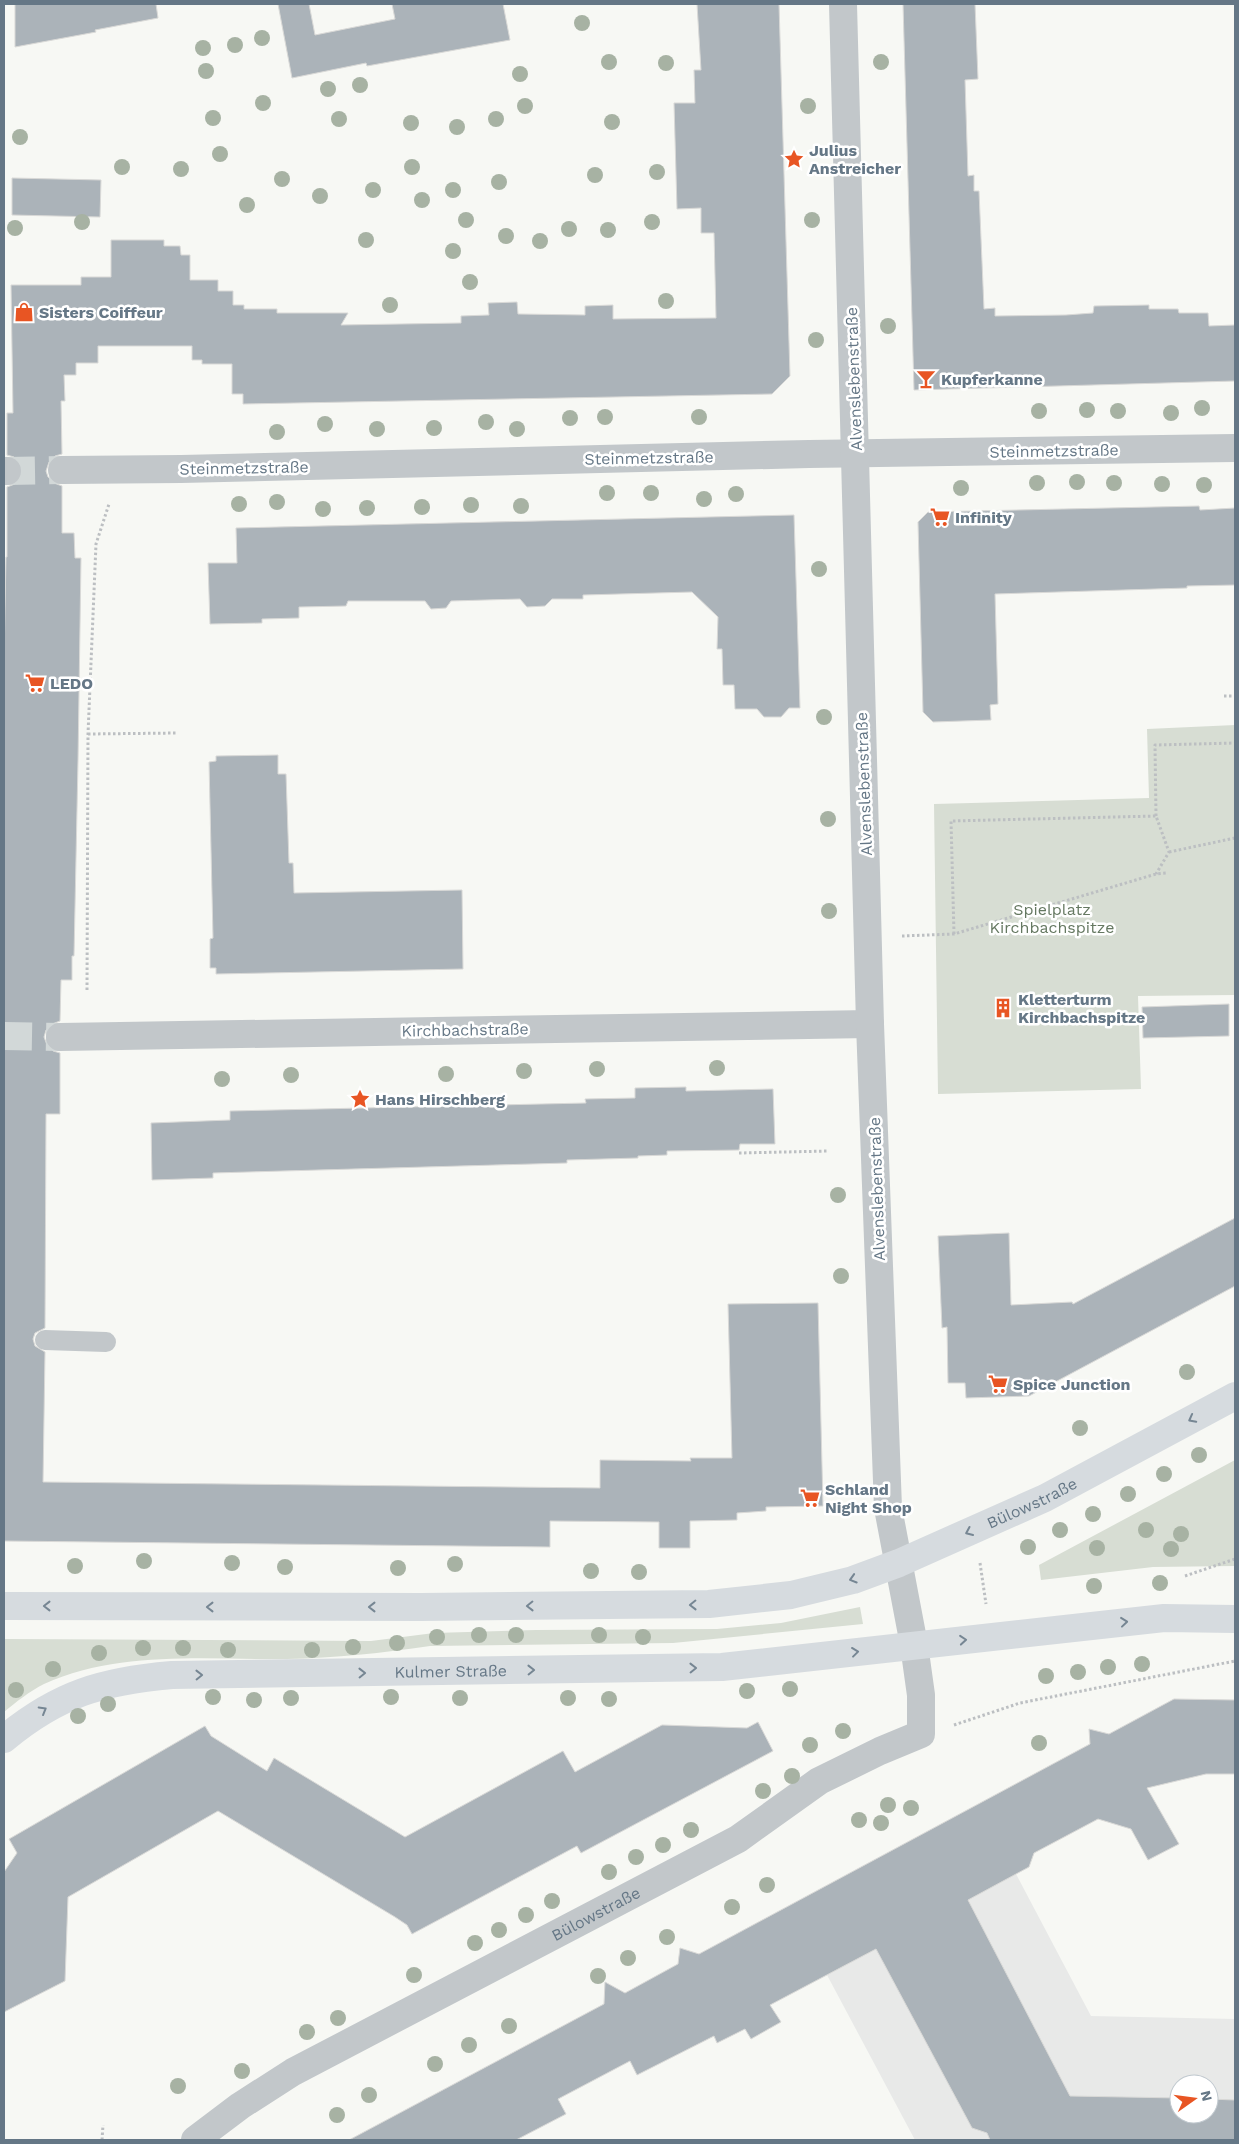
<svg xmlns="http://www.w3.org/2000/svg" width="1239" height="2144" font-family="'Work Sans',sans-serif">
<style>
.built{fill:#e8e9e8;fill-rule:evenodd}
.green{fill:#d7ddd3}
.building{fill:#abb3b9;stroke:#d9d9d7}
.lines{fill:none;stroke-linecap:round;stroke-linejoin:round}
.street-tunnel{stroke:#d2d8d8;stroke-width:28;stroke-dasharray:28 14;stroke-linecap:butt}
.path{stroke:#bcbfc2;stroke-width:3;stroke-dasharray:2.5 2.5;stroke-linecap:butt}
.lane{stroke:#c2c7ca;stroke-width:20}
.street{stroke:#c2c7ca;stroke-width:28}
.secondary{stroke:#d6dbdf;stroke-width:28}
.tree{fill:#a7b2a3}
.oneway{stroke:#768693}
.labels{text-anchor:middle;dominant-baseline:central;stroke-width:5;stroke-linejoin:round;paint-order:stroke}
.poi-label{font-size:16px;font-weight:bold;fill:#657786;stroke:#fff;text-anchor:start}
.street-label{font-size:16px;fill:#657786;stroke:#fff}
.park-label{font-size:16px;fill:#657861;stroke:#fff}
</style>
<rect width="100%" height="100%" fill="#f7f8f4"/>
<path class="built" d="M 1016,1874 L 1091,2016 L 1235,2019 L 1235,2140 L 915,2140 L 827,1975 ZM 1179,2084 L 1209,2084 L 1209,2114 L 1179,2114 Z"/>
<path class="green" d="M 1235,725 L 1235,995 L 1138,996 L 1141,1089 L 938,1094 L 934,804 L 1149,798 L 1147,729 Z
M 1235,1460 L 1235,1566 L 1153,1567 L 1041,1580 L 1039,1565 Z
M 860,1607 L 863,1624 L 673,1643 L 430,1646 C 383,1653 335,1658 287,1659 C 207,1660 120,1650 44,1684 C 30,1691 16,1702 4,1712 L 4,1639 L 371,1641 L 434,1633 L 536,1630 L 717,1629 L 781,1623 Z"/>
<path class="building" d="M 15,4 L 156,4 L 158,18 L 95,30 L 96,32 L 15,47 Z
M 278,4 L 309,4 L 315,35 L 395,19 L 392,4 L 503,4 L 510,40 L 367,66 L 366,63 L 292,78 Z
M 697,4 L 779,4 L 790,376 L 772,394 L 243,404 L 243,394 L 232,394 L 232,364 L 202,364 L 202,360 L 192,360 L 192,346 L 98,346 L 98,363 L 76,363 L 76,375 L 64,375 L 65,401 L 61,401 L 62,454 L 55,456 L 49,462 L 46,471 L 48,477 L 54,483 L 62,486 L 62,533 L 74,533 L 75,558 L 81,558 L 78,761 L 74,956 L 72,956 L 72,980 L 61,980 L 60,1021 L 52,1024 L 46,1030 L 44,1037 L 47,1045 L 53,1051 L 60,1053 L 60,1114 L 46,1114 L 45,1328 L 35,1333 L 33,1339 L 35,1346 L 45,1352 L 43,1482 L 600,1488 L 600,1460 L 691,1461 L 690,1458 L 732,1458 L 728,1304 L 818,1303 L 823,1506 L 766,1507 L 766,1511 L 737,1513 L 737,1520 L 690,1521 L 690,1548 L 659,1548 L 659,1522 L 550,1521 L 550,1547 L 4,1541 L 4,660 L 6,557 L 7,557 L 7,487 L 15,484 L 21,478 L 23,471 L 20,463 L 14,457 L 7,455 L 7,413 L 13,413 L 11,285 L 81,285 L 81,277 L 111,277 L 111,240 L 164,240 L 164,246 L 180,246 L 181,255 L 190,255 L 190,280 L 218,280 L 218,291 L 233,291 L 233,305 L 244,305 L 244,309 L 277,309 L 277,313 L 348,313 L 341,325 L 461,323 L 461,316 L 489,315 L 488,303 L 517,302 L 518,314 L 585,315 L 585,306 L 613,305 L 613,319 L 716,318 L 714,233 L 701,233 L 701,208 L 677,209 L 674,103 L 695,103 L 694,70 L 701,70 Z
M 903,4 L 975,4 L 978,79 L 965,80 L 968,176 L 974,175 L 974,191 L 979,191 L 984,309 L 995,308 L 995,316 L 1066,315 L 1093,313 L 1094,306 L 1149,305 L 1149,309 L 1178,309 L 1179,313 L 1208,313 L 1209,326 L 1235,325 L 1235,381 L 914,390 Z
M 12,178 L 101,180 L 100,217 L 12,215 Z
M 1199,506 L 1200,510 L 1235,508 L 1235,585 L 1187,586 L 1187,588 L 995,594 L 998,704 L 990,705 L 991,720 L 933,722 L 923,712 L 918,522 L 928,512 Z
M 794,515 L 800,708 L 789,708 L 781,717 L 764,717 L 757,709 L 735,709 L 734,685 L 723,685 L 722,649 L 717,649 L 718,617 L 692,592 L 583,595 L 583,599 L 552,599 L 545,606 L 527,607 L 520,599 L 451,601 L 446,608 L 431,609 L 425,601 L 348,601 L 346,606 L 299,607 L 299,618 L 262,619 L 262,623 L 210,624 L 208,563 L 237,563 L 236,528 Z
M 278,755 L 278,774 L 286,774 L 289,863 L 293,863 L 294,893 L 462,890 L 463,969 L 216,974 L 216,968 L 210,968 L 210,939 L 213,938 L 209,762 L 216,761 L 216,756 Z
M 1229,1004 L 1229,1036 L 1143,1038 L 1142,1007 Z
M 686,1087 L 686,1091 L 773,1089 L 775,1144 L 740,1144 L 739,1150 L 667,1151 L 667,1155 L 638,1156 L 638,1158 L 567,1160 L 567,1163 L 213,1173 L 213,1178 L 152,1180 L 151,1123 L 230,1120 L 230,1111 L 586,1103 L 585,1099 L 635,1098 L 635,1088 Z
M 1235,1218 L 1235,1286 L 1029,1396 L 966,1398 L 965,1383 L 948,1383 L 947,1327 L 942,1328 L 938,1236 L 1009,1233 L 1011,1305 L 1072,1302 L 1073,1304 Z
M 1174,1699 L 1235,1700 L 1235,1774 L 1206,1774 L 1147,1788 L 1179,1844 L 1148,1860 L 1131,1829 L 1098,1819 L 1034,1853 L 1029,1867 L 968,1900 L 1070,2096 L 1179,2098 L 1179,2114 L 1209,2114 L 1209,2099 L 1235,2100 L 1235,2140 L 990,2140 L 987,2133 L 972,2128 L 876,1949 L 770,2005 L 781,2022 L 751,2039 L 745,2029 L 717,2043 L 714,2036 L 637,2075 L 630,2061 L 558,2099 L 566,2114 L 516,2140 L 349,2140 L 604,2004 L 605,1982 L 625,1993 L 678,1964 L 680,1948 L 699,1954 L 1090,1744 L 1089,1729 L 1109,1734 Z
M 758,1722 L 773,1751 L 581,1853 L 577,1846 L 412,1934 L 407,1925 L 395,1917 L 218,1811 L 68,1897 L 65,1981 L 4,2012 L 4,1872 L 17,1853 L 9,1839 L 205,1726 L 211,1736 L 267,1771 L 274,1758 L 405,1837 L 563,1751 L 575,1772 L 662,1725 L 747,1728 Z"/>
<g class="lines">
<path class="street-tunnel" d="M 7,471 L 62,470
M 4,1036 L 60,1037"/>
<path class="path" d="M 1224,696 L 1235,696
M 88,734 L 177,733
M 1156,816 L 1155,745 L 1235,743
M 1169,852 L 1235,838
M 954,934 L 951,821 L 1156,816 L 1169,852 L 1156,874
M 902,936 L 954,934 L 1156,874 L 1167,873
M 87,990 L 88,734 L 96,544 L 109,504
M 739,1153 L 829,1151
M 980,1563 L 986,1604
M 1185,1576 L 1235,1559
M 954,1725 L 1020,1703 L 1235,1661
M 102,2140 L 103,2125"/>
<path class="lane" d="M 45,1340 L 106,1342"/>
<g class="street">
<path d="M 62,470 L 181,469 L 809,454 L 1235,448"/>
<path d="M 4,471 L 7,471"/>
<path d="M 60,1037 L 870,1024"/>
<path id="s1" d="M 195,2140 L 240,2106 L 293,2072 L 738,1839 L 819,1781 L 880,1751 L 921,1734 L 921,1695 L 914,1645 L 888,1508 L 870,1024 L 843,4"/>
</g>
<g class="secondary">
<path id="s2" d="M 4,1606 L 421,1607 L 709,1604 L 791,1595 L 853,1580 L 899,1563 L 1045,1498 L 1235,1396"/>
<path id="s3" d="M 4,1739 C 58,1694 102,1681 172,1675 L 722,1667 L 1164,1618 L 1235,1619"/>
</g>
</g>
<g class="tree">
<circle cx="582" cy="23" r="8"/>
<circle cx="262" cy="38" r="8"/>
<circle cx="235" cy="45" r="8"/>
<circle cx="203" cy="48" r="8"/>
<circle cx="609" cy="62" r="8"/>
<circle cx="881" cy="62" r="8"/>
<circle cx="666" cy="63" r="8"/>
<circle cx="206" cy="71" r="8"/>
<circle cx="520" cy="74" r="8"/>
<circle cx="360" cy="85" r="8"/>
<circle cx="328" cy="89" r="8"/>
<circle cx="263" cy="103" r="8"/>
<circle cx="525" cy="106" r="8"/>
<circle cx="808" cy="106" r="8"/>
<circle cx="213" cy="118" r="8"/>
<circle cx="339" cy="119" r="8"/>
<circle cx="496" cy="119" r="8"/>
<circle cx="612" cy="122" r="8"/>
<circle cx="411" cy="123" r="8"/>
<circle cx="457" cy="127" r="8"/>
<circle cx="20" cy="137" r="8"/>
<circle cx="220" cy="154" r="8"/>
<circle cx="122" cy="167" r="8"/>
<circle cx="412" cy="167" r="8"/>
<circle cx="181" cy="169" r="8"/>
<circle cx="657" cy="172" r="8"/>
<circle cx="595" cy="175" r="8"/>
<circle cx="282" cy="179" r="8"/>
<circle cx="499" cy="182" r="8"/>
<circle cx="373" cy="190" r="8"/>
<circle cx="453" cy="190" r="8"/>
<circle cx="320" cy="196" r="8"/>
<circle cx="422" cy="200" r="8"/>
<circle cx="247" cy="205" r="8"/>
<circle cx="466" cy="220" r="8"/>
<circle cx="812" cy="220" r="8"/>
<circle cx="82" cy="222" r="8"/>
<circle cx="652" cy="222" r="8"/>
<circle cx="15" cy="228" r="8"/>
<circle cx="569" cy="229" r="8"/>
<circle cx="608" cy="230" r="8"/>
<circle cx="506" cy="236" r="8"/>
<circle cx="366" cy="240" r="8"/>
<circle cx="540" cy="241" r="8"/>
<circle cx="453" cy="251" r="8"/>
<circle cx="470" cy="282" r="8"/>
<circle cx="666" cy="301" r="8"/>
<circle cx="390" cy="305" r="8"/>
<circle cx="888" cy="326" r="8"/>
<circle cx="816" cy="340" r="8"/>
<circle cx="1202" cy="408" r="8"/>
<circle cx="1087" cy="410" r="8"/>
<circle cx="1039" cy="411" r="8"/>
<circle cx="1118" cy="411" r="8"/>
<circle cx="1171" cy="413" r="8"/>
<circle cx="605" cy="417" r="8"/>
<circle cx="699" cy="417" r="8"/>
<circle cx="570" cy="418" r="8"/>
<circle cx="486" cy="422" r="8"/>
<circle cx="325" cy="424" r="8"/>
<circle cx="434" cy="428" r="8"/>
<circle cx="377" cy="429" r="8"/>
<circle cx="517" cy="429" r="8"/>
<circle cx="277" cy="432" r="8"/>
<circle cx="1077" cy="482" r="8"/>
<circle cx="1037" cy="483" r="8"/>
<circle cx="1114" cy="483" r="8"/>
<circle cx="1162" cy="484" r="8"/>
<circle cx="1204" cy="485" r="8"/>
<circle cx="961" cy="488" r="8"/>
<circle cx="607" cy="493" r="8"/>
<circle cx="651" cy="493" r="8"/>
<circle cx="736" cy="494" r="8"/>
<circle cx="704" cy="499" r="8"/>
<circle cx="277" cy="502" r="8"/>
<circle cx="239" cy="504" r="8"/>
<circle cx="471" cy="505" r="8"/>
<circle cx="521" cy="506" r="8"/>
<circle cx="422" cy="507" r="8"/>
<circle cx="367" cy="508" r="8"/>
<circle cx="323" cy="509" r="8"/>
<circle cx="819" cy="569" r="8"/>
<circle cx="824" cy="717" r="8"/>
<circle cx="828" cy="819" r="8"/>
<circle cx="829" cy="911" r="8"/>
<circle cx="717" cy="1068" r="8"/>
<circle cx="597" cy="1069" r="8"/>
<circle cx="524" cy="1071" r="8"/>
<circle cx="446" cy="1074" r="8"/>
<circle cx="291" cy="1075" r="8"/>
<circle cx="222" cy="1079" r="8"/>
<circle cx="838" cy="1195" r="8"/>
<circle cx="841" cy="1276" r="8"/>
<circle cx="1187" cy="1372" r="8"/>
<circle cx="1080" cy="1428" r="8"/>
<circle cx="1199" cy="1455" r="8"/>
<circle cx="1164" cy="1474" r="8"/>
<circle cx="1128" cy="1494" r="8"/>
<circle cx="1093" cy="1514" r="8"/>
<circle cx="1060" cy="1530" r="8"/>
<circle cx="1146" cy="1530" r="8"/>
<circle cx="1181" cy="1534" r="8"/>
<circle cx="1028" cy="1547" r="8"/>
<circle cx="1097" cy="1548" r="8"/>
<circle cx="1171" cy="1549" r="8"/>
<circle cx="144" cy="1561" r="8"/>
<circle cx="232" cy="1563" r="8"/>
<circle cx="455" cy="1564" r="8"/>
<circle cx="75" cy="1566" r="8"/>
<circle cx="285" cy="1567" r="8"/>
<circle cx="398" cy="1568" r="8"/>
<circle cx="591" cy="1571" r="8"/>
<circle cx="639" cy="1572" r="8"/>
<circle cx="1160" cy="1583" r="8"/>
<circle cx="1094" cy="1586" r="8"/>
<circle cx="479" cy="1635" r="8"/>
<circle cx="516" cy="1635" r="8"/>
<circle cx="599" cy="1635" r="8"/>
<circle cx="437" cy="1637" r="8"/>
<circle cx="643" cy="1637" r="8"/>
<circle cx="397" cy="1643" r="8"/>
<circle cx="353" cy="1647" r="8"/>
<circle cx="143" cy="1648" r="8"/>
<circle cx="183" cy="1648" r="8"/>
<circle cx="228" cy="1650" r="8"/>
<circle cx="312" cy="1650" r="8"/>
<circle cx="99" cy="1653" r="8"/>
<circle cx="1142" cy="1664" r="8"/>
<circle cx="1108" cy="1667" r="8"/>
<circle cx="53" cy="1669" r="8"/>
<circle cx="1078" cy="1672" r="8"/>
<circle cx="1046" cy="1676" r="8"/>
<circle cx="790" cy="1689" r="8"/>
<circle cx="16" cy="1690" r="8"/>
<circle cx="747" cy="1691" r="8"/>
<circle cx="213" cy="1697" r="8"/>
<circle cx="391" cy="1697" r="8"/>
<circle cx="291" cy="1698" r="8"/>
<circle cx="460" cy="1698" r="8"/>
<circle cx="568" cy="1698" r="8"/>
<circle cx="609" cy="1699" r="8"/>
<circle cx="254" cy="1700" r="8"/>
<circle cx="108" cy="1704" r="8"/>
<circle cx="78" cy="1716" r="8"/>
<circle cx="843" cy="1731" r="8"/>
<circle cx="1039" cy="1743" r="8"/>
<circle cx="810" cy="1745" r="8"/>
<circle cx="792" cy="1776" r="8"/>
<circle cx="763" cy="1791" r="8"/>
<circle cx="888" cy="1805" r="8"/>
<circle cx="911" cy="1808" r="8"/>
<circle cx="859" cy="1820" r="8"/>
<circle cx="881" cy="1823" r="8"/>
<circle cx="691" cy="1830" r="8"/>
<circle cx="663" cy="1845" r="8"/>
<circle cx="636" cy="1857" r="8"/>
<circle cx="609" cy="1872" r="8"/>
<circle cx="767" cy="1885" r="8"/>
<circle cx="552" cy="1901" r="8"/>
<circle cx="732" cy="1907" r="8"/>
<circle cx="526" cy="1915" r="8"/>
<circle cx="499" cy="1930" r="8"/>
<circle cx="667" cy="1937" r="8"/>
<circle cx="475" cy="1943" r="8"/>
<circle cx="628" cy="1958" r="8"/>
<circle cx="414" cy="1975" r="8"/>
<circle cx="598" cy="1976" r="8"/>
<circle cx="338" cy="2018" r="8"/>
<circle cx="509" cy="2026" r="8"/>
<circle cx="307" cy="2032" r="8"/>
<circle cx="469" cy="2045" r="8"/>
<circle cx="435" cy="2064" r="8"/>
<circle cx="242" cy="2071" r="8"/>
<circle cx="178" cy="2086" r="8"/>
<circle cx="369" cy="2095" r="8"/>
<circle cx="337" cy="2115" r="8"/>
</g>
<defs><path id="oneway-chevron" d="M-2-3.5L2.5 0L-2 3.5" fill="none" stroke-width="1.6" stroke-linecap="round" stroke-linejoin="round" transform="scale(1.25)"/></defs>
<g class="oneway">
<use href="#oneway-chevron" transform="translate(1192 1419) rotate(152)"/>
<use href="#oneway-chevron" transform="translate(969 1532) rotate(156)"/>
<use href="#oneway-chevron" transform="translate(853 1579) rotate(163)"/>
<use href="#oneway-chevron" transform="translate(693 1605) rotate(179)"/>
<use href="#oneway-chevron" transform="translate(47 1606) rotate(-180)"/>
<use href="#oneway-chevron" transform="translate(530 1606) rotate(179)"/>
<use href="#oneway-chevron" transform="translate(210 1607) rotate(-180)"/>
<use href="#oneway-chevron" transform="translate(372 1607) rotate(-180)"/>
<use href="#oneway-chevron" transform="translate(1124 1622) rotate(-6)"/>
<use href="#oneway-chevron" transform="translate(963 1640) rotate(-5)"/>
<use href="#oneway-chevron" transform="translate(855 1652) rotate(-7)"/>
<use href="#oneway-chevron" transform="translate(693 1668) rotate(-1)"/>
<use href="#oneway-chevron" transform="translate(531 1670) rotate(-1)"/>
<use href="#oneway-chevron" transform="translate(362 1673) rotate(-1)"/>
<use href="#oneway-chevron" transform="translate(199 1675) rotate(-1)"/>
<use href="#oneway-chevron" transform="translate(43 1710) rotate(-30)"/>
</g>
<defs>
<symbol id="sight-bare" viewBox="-9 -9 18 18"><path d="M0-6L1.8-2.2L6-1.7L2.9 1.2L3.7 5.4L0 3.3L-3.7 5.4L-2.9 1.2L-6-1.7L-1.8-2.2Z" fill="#e85523" stroke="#fff" stroke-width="2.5" paint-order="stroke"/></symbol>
<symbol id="shop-bare" viewBox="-9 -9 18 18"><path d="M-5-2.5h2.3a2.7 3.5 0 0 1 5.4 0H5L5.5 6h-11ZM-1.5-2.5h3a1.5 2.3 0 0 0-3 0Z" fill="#e85523" stroke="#fff" stroke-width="2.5" paint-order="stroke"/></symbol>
<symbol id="bar-bare" viewBox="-9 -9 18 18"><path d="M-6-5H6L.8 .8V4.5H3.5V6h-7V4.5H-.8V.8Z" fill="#e85523" stroke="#fff" stroke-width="2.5" paint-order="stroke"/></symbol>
<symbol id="supermarket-bare" viewBox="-9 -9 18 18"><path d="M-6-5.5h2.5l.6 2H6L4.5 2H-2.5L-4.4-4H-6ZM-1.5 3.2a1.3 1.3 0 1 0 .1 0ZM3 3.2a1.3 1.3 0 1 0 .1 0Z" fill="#e85523" stroke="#fff" stroke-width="2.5" paint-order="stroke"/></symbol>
<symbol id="building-bare" viewBox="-9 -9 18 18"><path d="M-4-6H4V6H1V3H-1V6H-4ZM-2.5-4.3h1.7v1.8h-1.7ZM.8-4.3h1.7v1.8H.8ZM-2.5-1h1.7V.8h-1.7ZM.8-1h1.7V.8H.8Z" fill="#e85523" stroke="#fff" stroke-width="2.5" paint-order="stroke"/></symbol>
</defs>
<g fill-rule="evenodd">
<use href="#sight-bare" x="780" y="145" width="28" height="28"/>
<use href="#shop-bare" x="10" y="298" width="28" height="28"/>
<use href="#bar-bare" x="912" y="365" width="28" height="28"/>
<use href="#supermarket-bare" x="926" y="503" width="28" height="28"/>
<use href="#supermarket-bare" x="21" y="669" width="28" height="28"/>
<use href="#building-bare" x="989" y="994" width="28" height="28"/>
<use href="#sight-bare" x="346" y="1085" width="28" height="28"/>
<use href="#supermarket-bare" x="984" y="1370" width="28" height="28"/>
<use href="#supermarket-bare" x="796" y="1484" width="28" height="28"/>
</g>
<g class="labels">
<g class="poi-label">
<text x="809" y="150">Julius<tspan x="809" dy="18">Anstreicher</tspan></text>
<text x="39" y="312">Sisters Coiffeur</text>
<text x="941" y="379">Kupferkanne</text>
<text x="955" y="517">Infinity</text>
<text x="50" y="683">LEDO</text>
<text x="1018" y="999">Kletterturm<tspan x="1018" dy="18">Kirchbachspitze</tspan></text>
<text x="375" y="1099">Hans Hirschberg</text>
<text x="1013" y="1384">Spice Junction</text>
<text x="825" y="1489">Schland<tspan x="825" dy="18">Night Shop</tspan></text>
</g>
<g class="street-label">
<text transform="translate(854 379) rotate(-92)">Alvenslebenstraße</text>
<text transform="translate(1054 451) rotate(-1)">Steinmetzstraße</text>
<text transform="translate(649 458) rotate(-1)">Steinmetzstraße</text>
<text transform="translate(244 468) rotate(-1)">Steinmetzstraße</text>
<text transform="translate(864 784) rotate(-92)">Alvenslebenstraße</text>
<text transform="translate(465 1030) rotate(-1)">Kirchbachstraße</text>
<text transform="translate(877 1189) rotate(-92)">Alvenslebenstraße</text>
<text stroke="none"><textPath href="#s2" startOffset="1046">Bülowstraße</textPath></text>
<text stroke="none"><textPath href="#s3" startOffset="462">Kulmer Straße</textPath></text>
<text stroke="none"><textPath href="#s1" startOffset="461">Bülowstraße</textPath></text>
</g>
<g class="park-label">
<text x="1052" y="909">Spielplatz<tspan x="1052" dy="18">Kirchbachspitze</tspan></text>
</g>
</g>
<rect width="1239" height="2144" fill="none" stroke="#657786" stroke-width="10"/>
<g transform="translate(1194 2099) rotate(76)"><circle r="24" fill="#ffffff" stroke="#c1c9cf"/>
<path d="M0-4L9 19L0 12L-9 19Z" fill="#e85523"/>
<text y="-8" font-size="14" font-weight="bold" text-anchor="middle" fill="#657786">N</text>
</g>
</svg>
